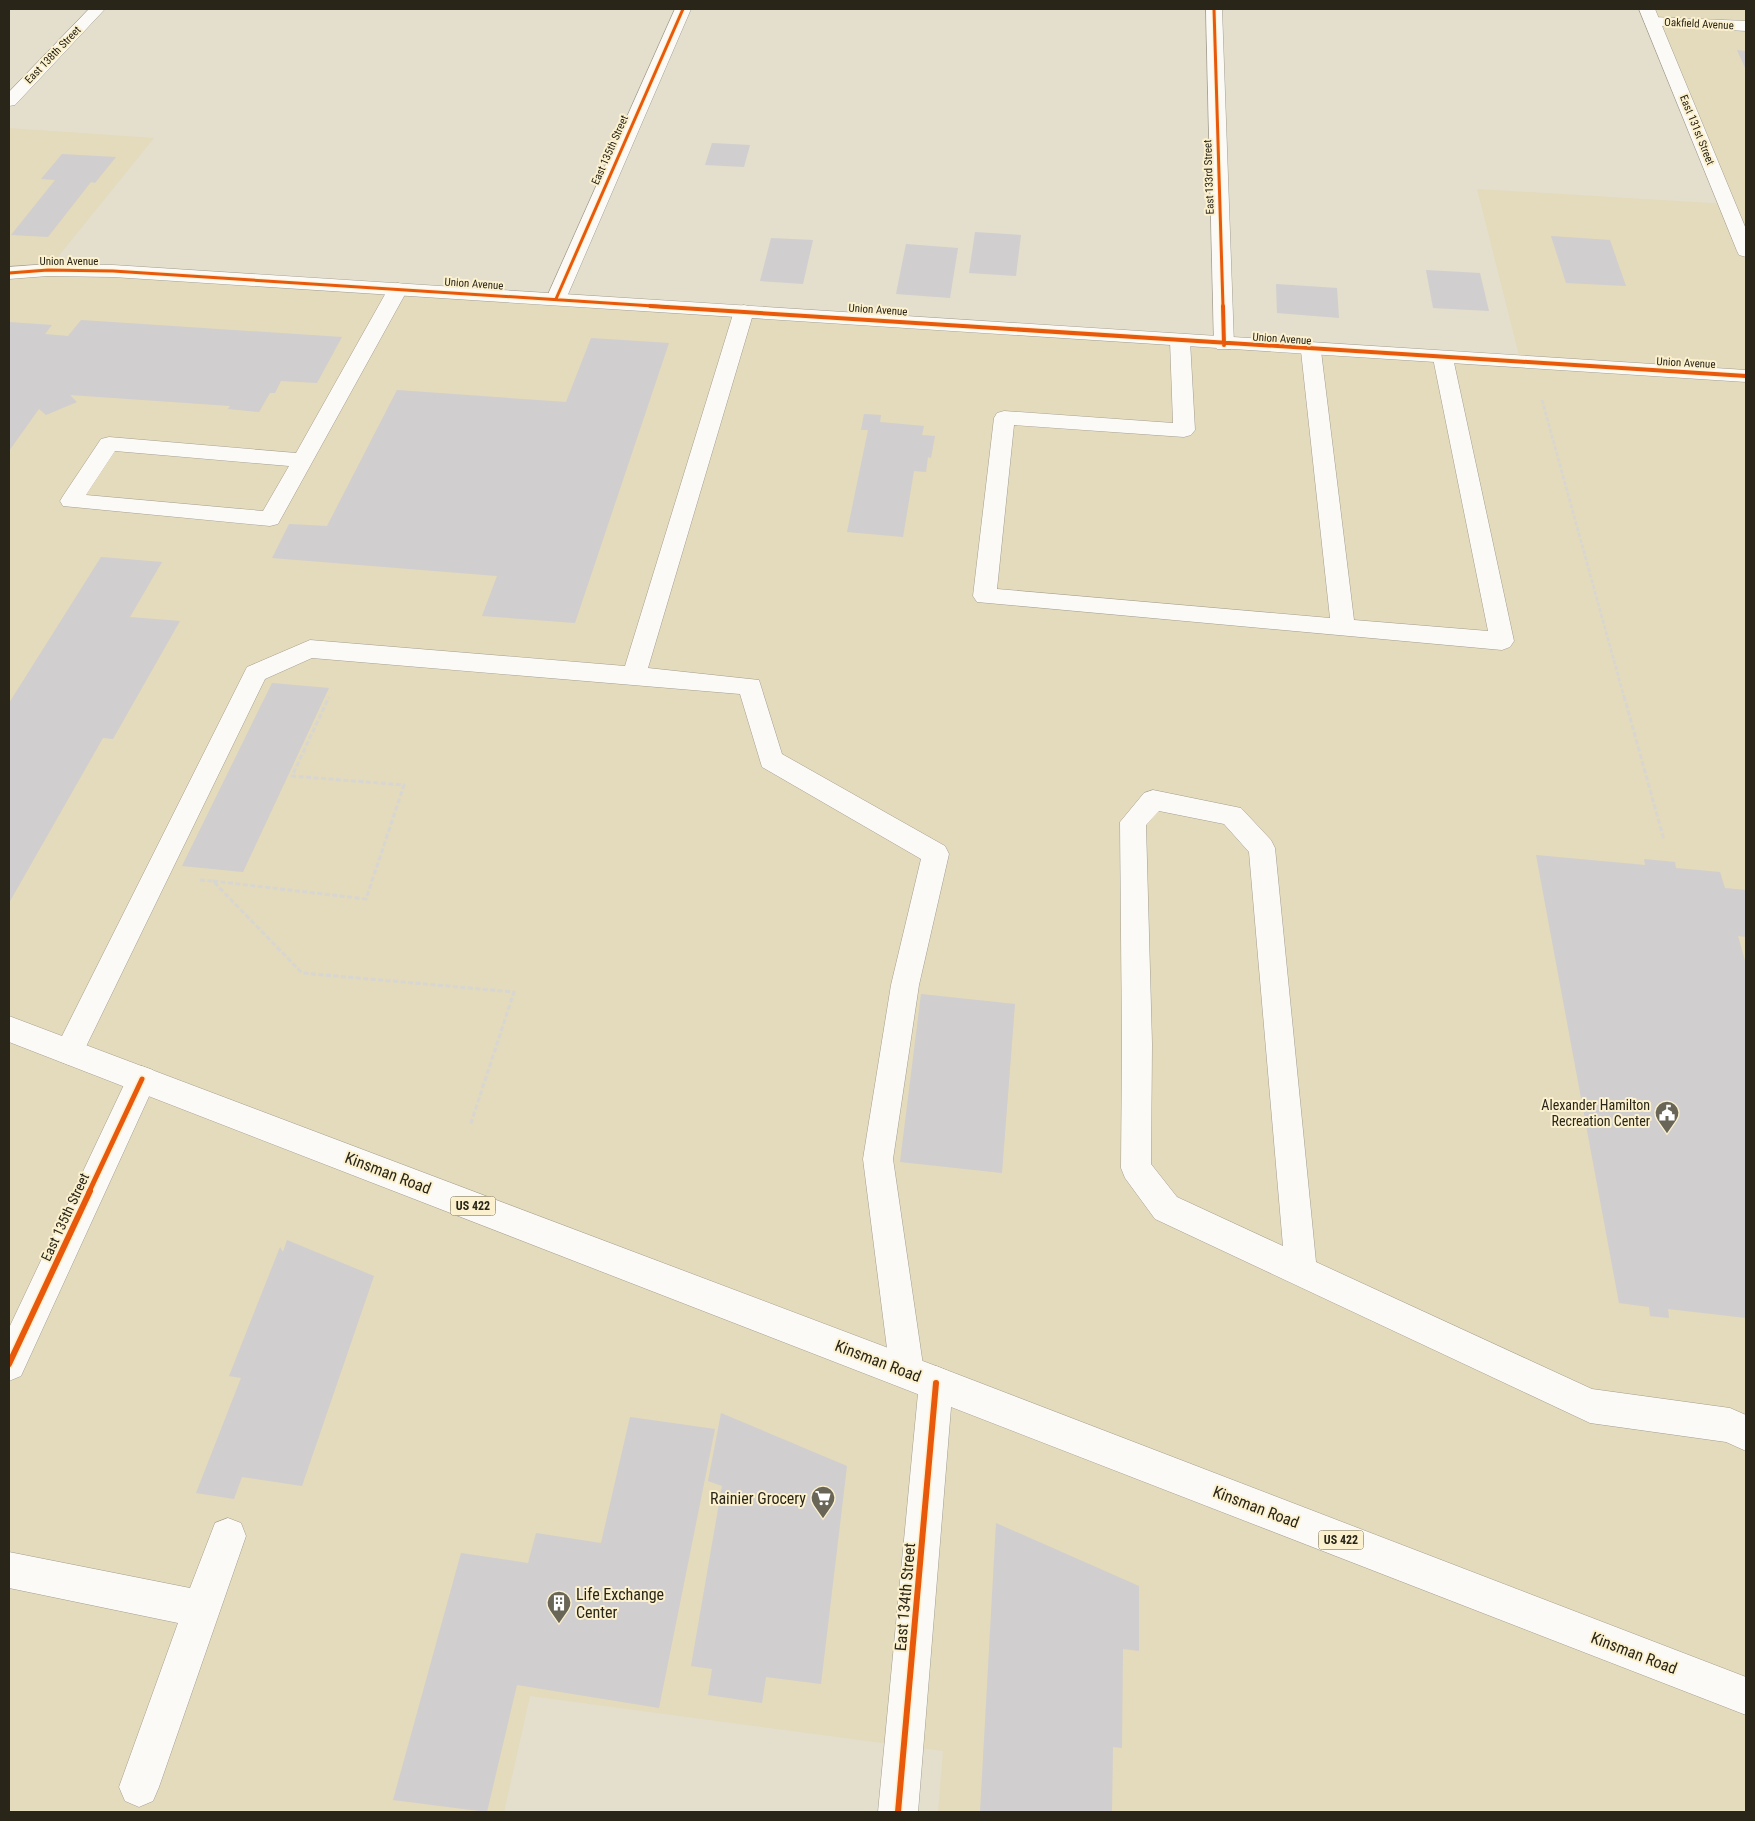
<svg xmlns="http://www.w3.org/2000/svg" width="1755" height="1821" font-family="'Roboto Condensed',sans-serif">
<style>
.built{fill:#e4dabc}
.building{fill:#d0cecf}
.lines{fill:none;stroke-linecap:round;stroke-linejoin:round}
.lane-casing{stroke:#a39e90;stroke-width:1}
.street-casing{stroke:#a39e90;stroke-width:1}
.secondary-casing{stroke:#a39e90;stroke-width:1}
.primary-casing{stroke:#a39e90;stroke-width:1}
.path-far1{stroke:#d8d6d1;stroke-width:2.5;stroke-dasharray:4 2;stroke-linecap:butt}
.path{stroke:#d8d6d1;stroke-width:3;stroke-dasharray:5 2.5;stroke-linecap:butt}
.lane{fill:#fbfaf7;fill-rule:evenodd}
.street{fill:#fbfaf7;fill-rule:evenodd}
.secondary{fill:#fbfaf7;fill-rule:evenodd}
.primary{fill:#fbfaf7;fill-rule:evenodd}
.cycleway-far3-casing{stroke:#fcf1cf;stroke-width:5}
.cycleway-far2-casing{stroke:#fcf1cf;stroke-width:6}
.cycleway-far1-casing{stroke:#fcf1cf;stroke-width:8}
.cycleway-casing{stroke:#fcf1cf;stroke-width:9}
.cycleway-far3{stroke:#e8590c;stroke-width:3}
.cycleway-far2{stroke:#e8590c;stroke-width:4}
.cycleway-far1{stroke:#e8590c;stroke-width:5}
.cycleway{stroke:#e8590c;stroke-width:6}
.labels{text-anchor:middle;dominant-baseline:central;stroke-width:4;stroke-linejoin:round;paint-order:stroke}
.far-street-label{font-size:11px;fill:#292518;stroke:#fcf1cf}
.shield{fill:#fcf1cf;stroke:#68624f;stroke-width:1}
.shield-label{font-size:12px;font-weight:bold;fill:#292518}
.poi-label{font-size:14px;fill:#292518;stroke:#fcf1cf;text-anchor:end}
.street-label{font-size:14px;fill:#292518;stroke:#fcf1cf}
.near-street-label{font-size:16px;fill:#292518;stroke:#fcf1cf}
.near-poi-label{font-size:16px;fill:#292518;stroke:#fcf1cf;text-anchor:end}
</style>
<rect width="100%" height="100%" fill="#e4decc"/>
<path class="built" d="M 1647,9 L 1746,9 L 1746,1812 L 938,1812 L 943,1751 L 530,1696 L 504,1812 L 9,1812 L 9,128 L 154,138 L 48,269 L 1521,363 L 1477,189 L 1727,204 Z"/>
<path class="building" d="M 1737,50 L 1746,51 L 1746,70 Z
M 712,143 L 750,145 L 744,167 L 705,165 Z
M 62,154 L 116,157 L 95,183 L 91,182 L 48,237 L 11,235 L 55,180 L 41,179 Z
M 975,232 L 1021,235 L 1016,276 L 969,273 Z
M 1551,236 L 1610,240 L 1626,286 L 1566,283 Z
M 771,238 L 813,240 L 803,284 L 760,281 Z
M 906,244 L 958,248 L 950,298 L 896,294 Z
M 1426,270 L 1480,273 L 1489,311 L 1433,308 Z
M 1276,284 L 1337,288 L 1339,318 L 1277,313 Z
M 81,320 L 342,337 L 317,383 L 281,381 L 275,393 L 270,393 L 259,412 L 228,409 L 230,406 L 70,395 L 77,402 L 46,415 L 39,409 L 9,451 L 9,322 L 52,325 L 45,334 L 68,336 Z
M 591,338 L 669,343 L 575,623 L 482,616 L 497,576 L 272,558 L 289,524 L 327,526 L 397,390 L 566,402 Z
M 864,414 L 881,415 L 880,422 L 924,426 L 922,435 L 935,436 L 931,458 L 928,457 L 926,472 L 914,471 L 903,537 L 847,532 L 868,430 L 861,430 Z
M 101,557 L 162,562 L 130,617 L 180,621 L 113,739 L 103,738 L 9,903 L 9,703 Z
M 272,683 L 329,688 L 243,872 L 182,866 Z
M 1536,855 L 1645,865 L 1644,859 L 1675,862 L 1676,868 L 1720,872 L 1725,888 L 1746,890 L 1746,937 L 1738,936 L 1746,964 L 1746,1318 L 1668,1309 L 1669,1318 L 1650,1316 L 1649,1307 L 1619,1303 Z
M 921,994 L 1015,1004 L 1002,1173 L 900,1162 Z
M 287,1240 L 374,1276 L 302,1486 L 242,1477 L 234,1499 L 196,1493 L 241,1378 L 229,1376 L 280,1247 L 283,1252 Z
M 721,1413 L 847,1466 L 821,1684 L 766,1677 L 762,1703 L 708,1695 L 712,1669 L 691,1666 L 722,1486 L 708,1481 Z
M 630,1417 L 715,1429 L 659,1708 L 517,1685 L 487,1812 L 393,1800 L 461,1553 L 528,1563 L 536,1533 L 601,1543 Z
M 996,1523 L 1139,1586 L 1139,1651 L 1123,1649 L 1122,1748 L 1113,1747 L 1112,1812 L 980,1812 Z"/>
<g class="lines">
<defs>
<path id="lane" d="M 398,283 L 405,285 L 408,289 L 278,524 L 270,526 L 63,506 L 60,501 L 63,496 L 101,439 L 109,437 L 296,453 L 388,289 L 391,285 ZM 115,451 L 289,466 L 263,511 L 86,495 Z
M 744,305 L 751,307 L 754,311 L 648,668 L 759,680 L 782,754 L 945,846 L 949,854 L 919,985 L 893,1159 L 924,1372 L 919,1384 L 907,1389 L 895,1384 L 890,1372 L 863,1159 L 891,985 L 921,859 L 762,767 L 740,694 L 312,658 L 265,679 L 79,1061 L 69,1065 L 59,1061 L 54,1052 L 247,667 L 310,640 L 625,666 L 734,311 L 737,307 Z
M 1180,335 L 1187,337 L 1190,341 L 1195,430 L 1191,435 L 1184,437 L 1014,425 L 997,589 L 1330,618 L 1301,351 L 1304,347 L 1311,345 L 1318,347 L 1321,351 L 1354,620 L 1488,631 L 1433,358 L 1436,354 L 1443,352 L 1450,354 L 1453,358 L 1514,641 L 1510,647 L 1502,650 L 977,602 L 973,596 L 994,418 L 997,413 L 1004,411 L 1173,423 L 1170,341 L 1173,337 Z
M 1153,790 L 1241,808 L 1271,840 L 1275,848 L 1316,1262 L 1592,1389 L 1730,1408 L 1746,1415 L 1746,1451 L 1726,1442 L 1590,1423 L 1155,1219 L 1125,1178 L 1121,1168 L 1122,1044 L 1120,822 L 1144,793 ZM 1159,811 L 1224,824 L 1249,852 L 1283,1246 L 1177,1197 L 1151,1164 L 1152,1044 L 1146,825 Z
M 228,1518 L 241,1523 L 246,1536 L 159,1787 L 153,1801 L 139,1807 L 125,1801 L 119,1787 L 178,1623 L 9,1588 L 9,1552 L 190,1588 L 215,1523 Z"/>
<path id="street" d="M 89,9 L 105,9 L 15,105 L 9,106 L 9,92 Z
M 675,9 L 691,9 L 566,299 L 563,303 L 549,303 L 546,299 Z
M 1206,9 L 1222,9 L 1234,345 L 1231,349 L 1217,349 L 1214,345 Z
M 1652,17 L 1746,21 L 1746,31 L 1647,25 L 1644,22 L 1647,19 Z
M 142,1066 L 153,1070 L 157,1079 L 21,1376 L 9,1381 L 9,1328 L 131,1070 Z
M 936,1366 L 948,1371 L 953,1383 L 918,1812 L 878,1812 L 919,1383 L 924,1371 Z"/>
<path id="secondary" d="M 1639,9 L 1655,9 L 1746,229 L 1746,257 L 1739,255 L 1737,251 Z
M 48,264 L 113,265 L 1746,370 L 1746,382 L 113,277 L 48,276 L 9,279 L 9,267 Z"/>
<path id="primary" d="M 9,1016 L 936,1366 L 1746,1677 L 1746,1715 L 9,1042 Z"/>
</defs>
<use href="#lane" class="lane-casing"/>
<use href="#street" class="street-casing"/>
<use href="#secondary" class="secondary-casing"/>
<use href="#primary" class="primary-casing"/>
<path class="path-far1" d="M 1542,400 L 1624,697"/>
<path class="path" d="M 1624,696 L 1664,840
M 200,880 L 213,881 L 302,973 L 514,992 L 470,1126
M 213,881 L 366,899 L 404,785 L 292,776 L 329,697"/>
<use href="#lane" class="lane"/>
<use href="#street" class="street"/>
<use href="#secondary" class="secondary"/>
<use href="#primary" class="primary"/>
<defs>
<path id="cycleway-far3" d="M 1214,9 L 1223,307
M 9,273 L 48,270 L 113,271 L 668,307
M 556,299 L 683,9"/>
<path id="cycleway-far2" d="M 650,306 L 1746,376
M 1223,306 L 1224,345"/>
<path id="cycleway-far1" d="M 89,1192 L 142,1079"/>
<path id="cycleway" d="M 9,1364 L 90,1191
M 898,1812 L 936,1383"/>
</defs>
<use href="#cycleway-far3" class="cycleway-far3-casing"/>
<use href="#cycleway-far2" class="cycleway-far2-casing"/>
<use href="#cycleway-far1" class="cycleway-far1-casing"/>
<use href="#cycleway" class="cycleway-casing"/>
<use href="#cycleway-far3" class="cycleway-far3"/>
<use href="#cycleway-far2" class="cycleway-far2"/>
<use href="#cycleway-far1" class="cycleway-far1"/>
<use href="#cycleway" class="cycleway"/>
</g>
<defs>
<symbol id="civic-pin" viewBox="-11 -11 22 30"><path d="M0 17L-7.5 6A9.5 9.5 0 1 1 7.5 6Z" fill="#6a6657" stroke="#fcf1cf"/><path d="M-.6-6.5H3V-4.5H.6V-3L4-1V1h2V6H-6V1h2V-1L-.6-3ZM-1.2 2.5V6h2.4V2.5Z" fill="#fff"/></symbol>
<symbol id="supermarket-pin" viewBox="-11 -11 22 30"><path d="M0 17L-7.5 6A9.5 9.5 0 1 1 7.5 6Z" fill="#6a6657" stroke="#fcf1cf"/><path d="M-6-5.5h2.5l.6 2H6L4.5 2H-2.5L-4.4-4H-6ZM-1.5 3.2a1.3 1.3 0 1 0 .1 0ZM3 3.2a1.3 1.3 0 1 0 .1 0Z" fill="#fff"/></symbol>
<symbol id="building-pin" viewBox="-11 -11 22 30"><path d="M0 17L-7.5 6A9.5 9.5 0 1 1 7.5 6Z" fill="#6a6657" stroke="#fcf1cf"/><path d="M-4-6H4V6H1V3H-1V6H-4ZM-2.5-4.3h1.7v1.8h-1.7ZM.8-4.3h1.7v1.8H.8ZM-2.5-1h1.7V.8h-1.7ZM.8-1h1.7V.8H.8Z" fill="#fff"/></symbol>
</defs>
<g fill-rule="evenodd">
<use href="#civic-pin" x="1653" y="1099" width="28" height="38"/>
<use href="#supermarket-pin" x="809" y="1484" width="28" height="38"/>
<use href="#building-pin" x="545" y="1589" width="28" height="38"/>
</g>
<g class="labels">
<g class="far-street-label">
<text transform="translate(1699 24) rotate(3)">Oakfield Avenue</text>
<text transform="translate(53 55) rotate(-46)">East 138th Street</text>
<text transform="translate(1697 130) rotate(68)">East 131st Street</text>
<text transform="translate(610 150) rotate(-66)">East 135th Street</text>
<text transform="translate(1209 177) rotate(-92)">East 133rd Street</text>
<text x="69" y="261">Union Avenue</text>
<text transform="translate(474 284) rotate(4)">Union Avenue</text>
<text transform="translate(878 310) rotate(4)">Union Avenue</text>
<text transform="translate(1282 339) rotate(4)">Union Avenue</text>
<text transform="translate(1686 363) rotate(3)">Union Avenue</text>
</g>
<g class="shield">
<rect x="450.5" y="1196.5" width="45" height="19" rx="4"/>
<rect x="1318.5" y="1530.5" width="45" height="19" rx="4"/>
</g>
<g class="shield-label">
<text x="473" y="1206">US 422</text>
<text x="1341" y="1540">US 422</text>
</g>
<g class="poi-label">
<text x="1650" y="1105">Alexander Hamilton<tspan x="1650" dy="16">Recreation Center</tspan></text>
</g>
<g class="street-label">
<text transform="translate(65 1217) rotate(-65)">East 135th Street</text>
</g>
<g class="near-street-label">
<text transform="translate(388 1173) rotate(21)">Kinsman Road</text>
<text transform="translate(878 1361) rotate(21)">Kinsman Road</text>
<text transform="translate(1256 1507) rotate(21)">Kinsman Road</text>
<text transform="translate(905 1597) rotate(-85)">East 134th Street</text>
<text transform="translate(1634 1653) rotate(21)">Kinsman Road</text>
</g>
<g class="near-poi-label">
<text x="806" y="1498">Rainier Grocery</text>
<text x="576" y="1594" text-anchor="start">Life Exchange<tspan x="576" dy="18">Center</tspan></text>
</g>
</g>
<rect width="1755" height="1821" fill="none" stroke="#292518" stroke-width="20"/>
</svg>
